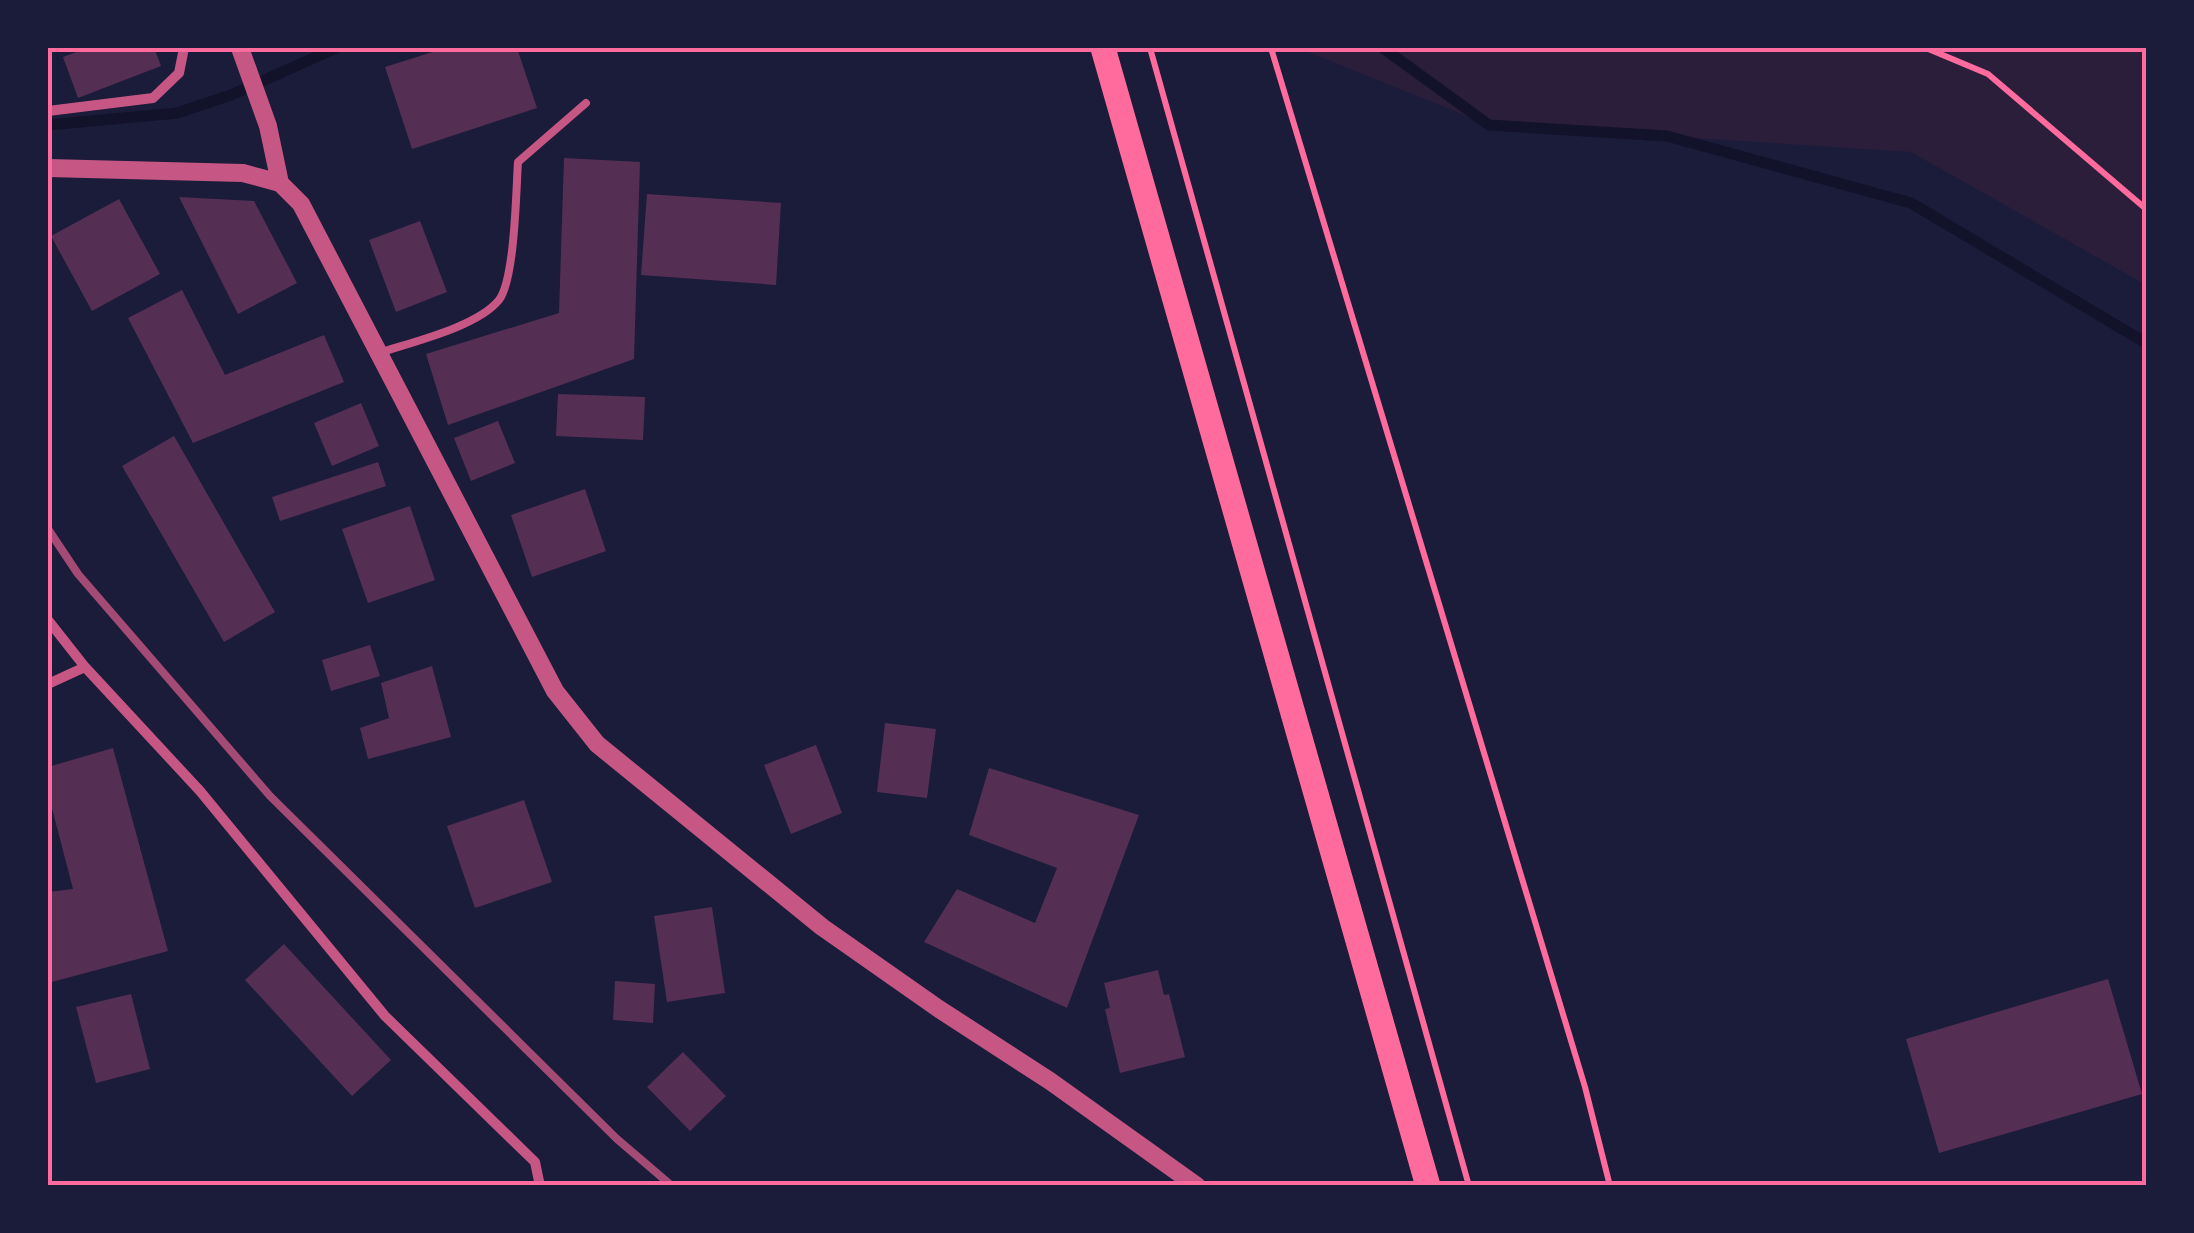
<svg xmlns="http://www.w3.org/2000/svg" width="2194" height="1233" font-family="Literata,serif">
<style>
.green{fill:#2a1e3b}
.lines{fill:none;stroke-linecap:round;stroke-linejoin:round}
.stream{stroke:#12122b;stroke-width:11}
.building{fill:#542f53}
.path{stroke:#ff6b9d;stroke-width:6}
.service{stroke:#c65784;stroke-width:8}
.minor{stroke:#c65784;stroke-width:10}
.tertiary{stroke:#c65784;stroke-width:18}
.primary{stroke:#ff6b9d;stroke-width:25}
.rail{stroke:#a44b75;stroke-width:8}
.neatline{fill:none;stroke:#ff6b9d;stroke-width:4}
</style>
<rect width="100%" height="100%" fill="#1b1b3a"/>
<path class="green" d="M 1298,48 L 2146,48 L 2146,285 L 1911,152 L 1489,125 Z"/>
<g class="lines">
<path class="stream" d="M 1383,48 L 1489,125 L 1667,136 L 1911,203 L 2146,343
M 48,125 L 177,113 L 231,95 L 336,48"/>
</g>
<path class="building" d="M 88,48 L 154,48 L 161,66 L 78,98 L 63,57 Z
M 445,48 L 517,48 L 537,108 L 412,149 L 385,67 Z
M 564,158 L 640,162 L 634,359 L 448,425 L 426,354 L 559,313 Z
M 647,194 L 781,203 L 776,285 L 641,275 Z
M 179,197 L 254,201 L 297,283 L 238,314 Z
M 119,199 L 160,274 L 92,311 L 51,236 Z
M 420,221 L 447,292 L 396,312 L 369,240 Z
M 182,290 L 225,375 L 324,335 L 344,382 L 193,443 L 128,318 Z
M 558,394 L 645,397 L 643,440 L 556,436 Z
M 361,403 L 379,446 L 332,466 L 314,423 Z
M 498,421 L 515,463 L 471,481 L 454,438 Z
M 174,436 L 275,612 L 224,642 L 122,466 Z
M 378,462 L 386,486 L 280,521 L 272,497 Z
M 585,489 L 606,551 L 532,577 L 511,515 Z
M 410,506 L 435,580 L 368,603 L 342,529 Z
M 370,645 L 380,676 L 331,691 L 322,660 Z
M 432,666 L 451,737 L 368,759 L 360,728 L 389,718 L 381,683 Z
M 885,723 L 936,729 L 927,798 L 877,792 Z
M 816,745 L 842,813 L 791,834 L 764,765 Z
M 113,748 L 168,951 L 48,983 L 48,892 L 73,889 L 48,793 L 48,767 Z
M 989,768 L 1139,815 L 1067,1008 L 924,942 L 957,889 L 1035,923 L 1057,868 L 969,835 Z
M 524,800 L 552,882 L 475,908 L 447,826 Z
M 712,907 L 725,993 L 667,1002 L 654,916 Z
M 284,944 L 391,1060 L 352,1096 L 245,980 Z
M 1158,970 L 1164,995 L 1169,994 L 1185,1057 L 1120,1073 L 1105,1009 L 1110,1008 L 1104,983 Z
M 2108,979 L 2142,1094 L 1939,1153 L 1906,1039 Z
M 615,981 L 655,984 L 653,1023 L 613,1020 Z
M 131,994 L 150,1069 L 96,1083 L 76,1007 Z
M 683,1052 L 726,1096 L 690,1131 L 647,1087 Z"/>
<g class="lines">
<path class="path" d="M 1150,48 L 1469,1186
M 1271,48 L 1585,1087 L 1610,1186
M 1926,48 L 1988,74 L 2146,209"/>
<path class="service" d="M 379,353 C 412,342 477,327 499,300 C 515,279 516,191 518,162 L 586,103"/>
<path class="minor" d="M 48,111 L 153,98 L 179,73 L 184,48
M 48,620 L 85,667 L 200,791 L 385,1016 L 535,1162 L 540,1186
M 48,684 L 85,667"/>
<path class="tertiary" d="M 240,48 L 268,126 L 280,183 L 301,204 L 555,691 L 597,744 L 822,927 L 939,1009 L 1050,1081 L 1197,1186
M 48,168 L 243,173 L 280,183"/>
<path class="primary" d="M 1103,48 L 1428,1186"/>
<path class="rail" d="M 48,529 L 78,574 L 270,796 L 617,1139 L 672,1186"/>
</g>
<rect width="2194" height="1233" fill="none" stroke="#1b1b3a" stroke-width="100"/>
<rect x="50" y="50" width="2094" height="1133" class="neatline"/>
</svg>
